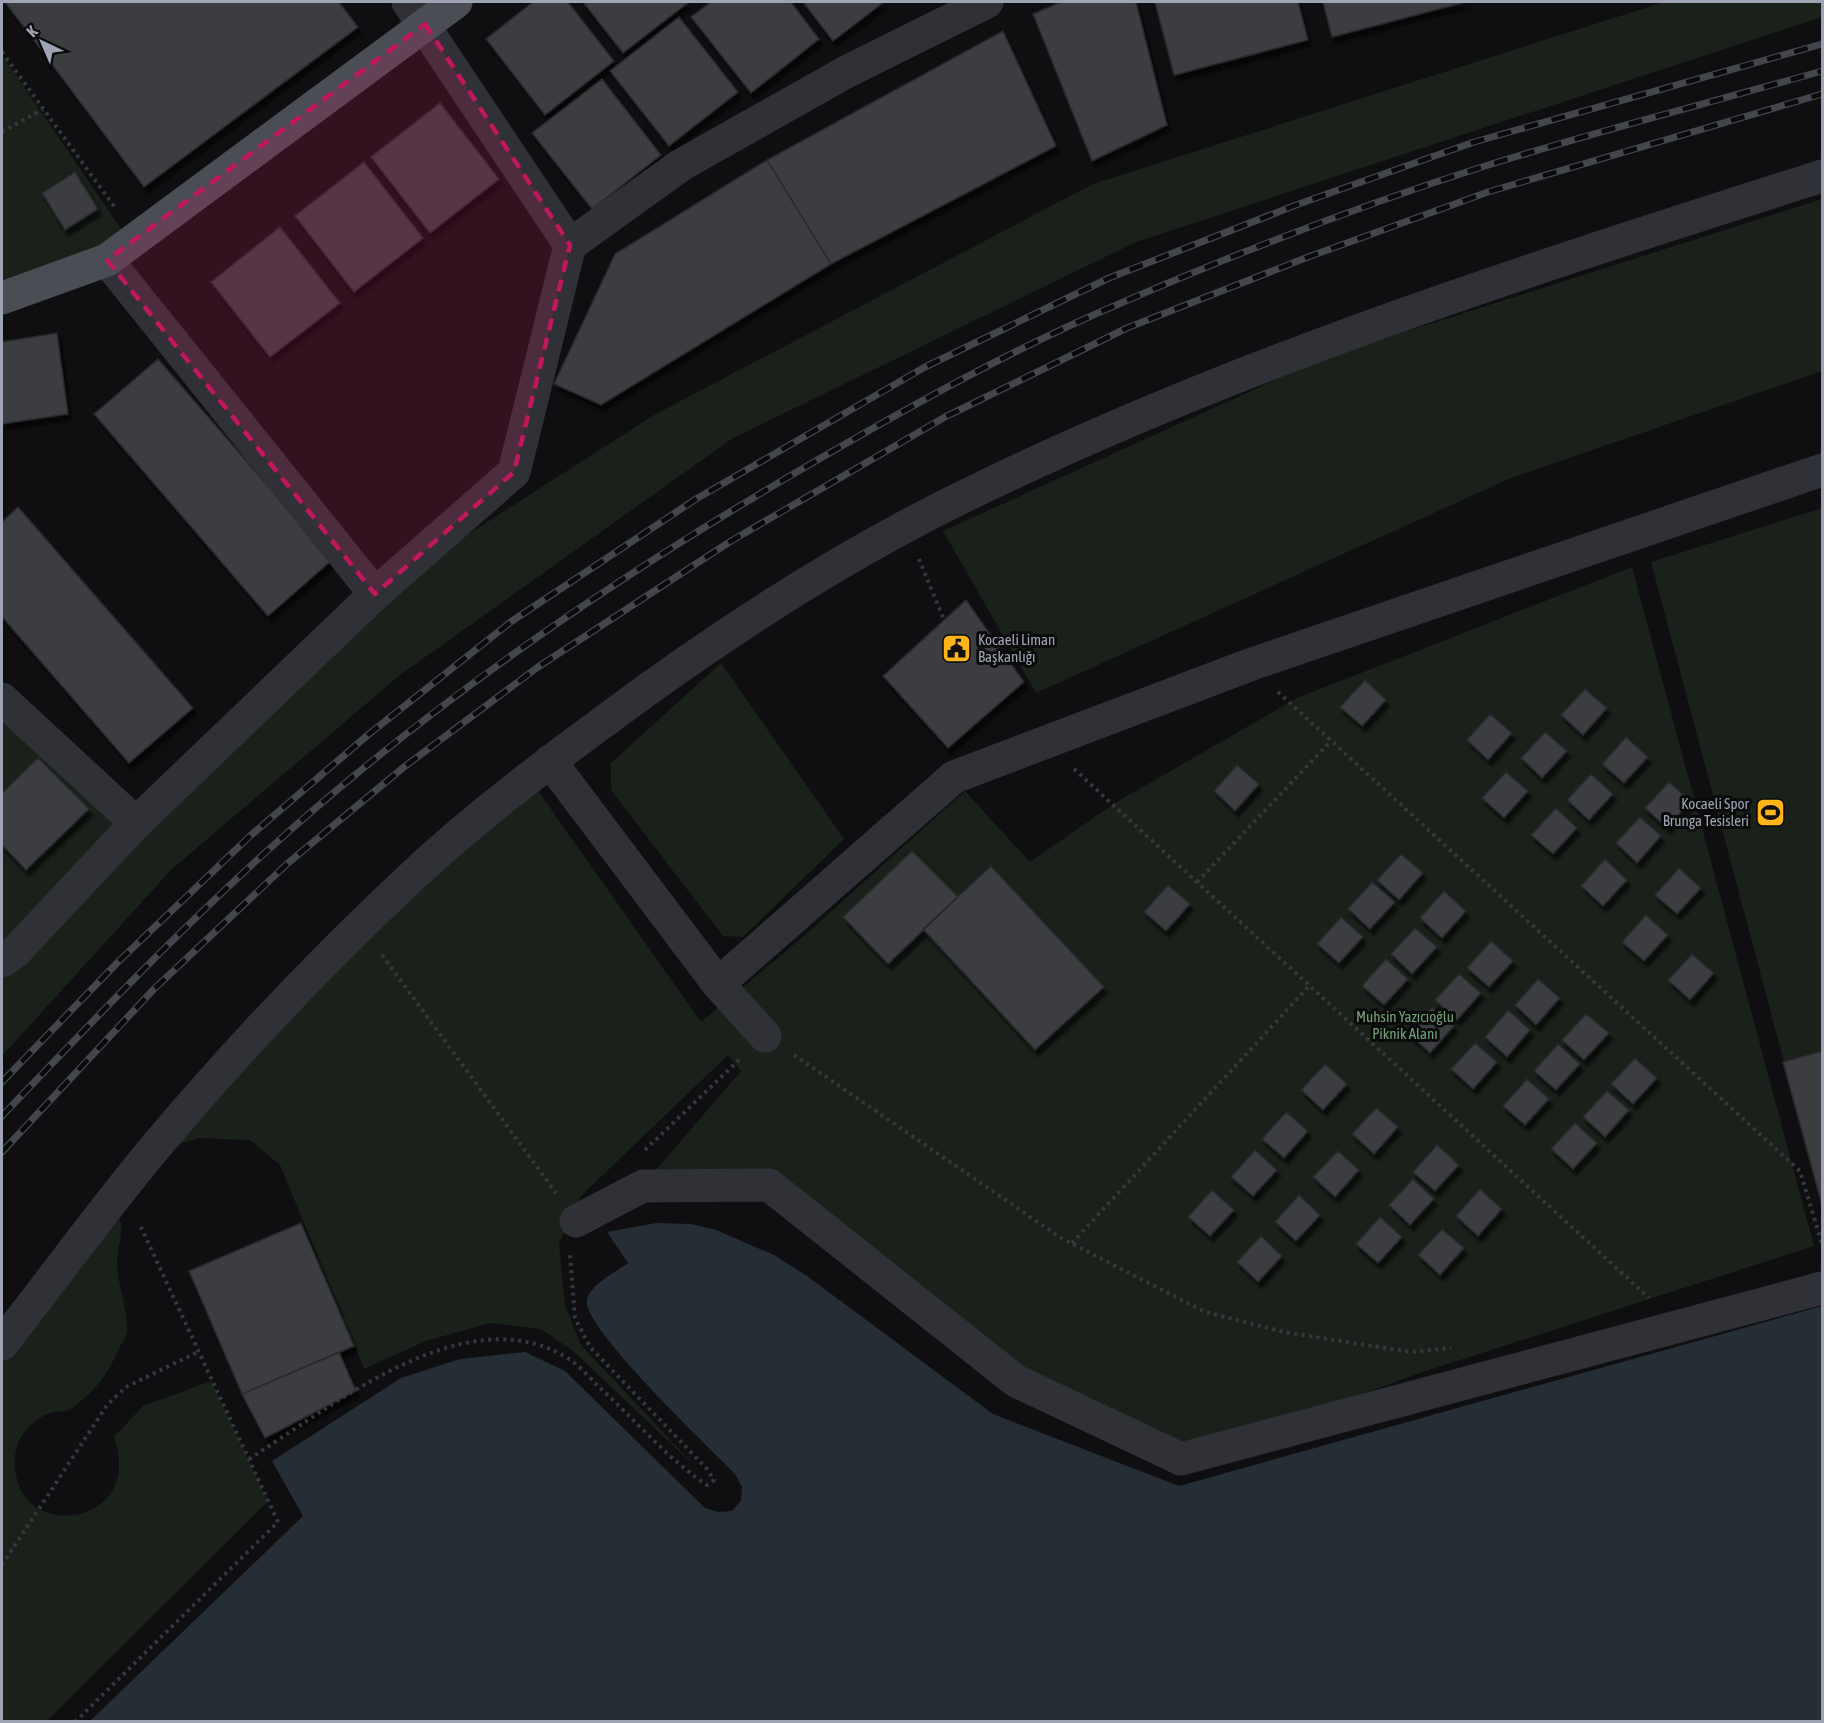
<svg xmlns="http://www.w3.org/2000/svg" width="1824" height="1723" font-family="'Asap Condensed',sans-serif">
<style>
.green{fill:#19211a}
.water{fill:#252d35}
.building{fill:#3b3c41;stroke:#29292d;stroke-width:1.5;filter:url(#shadow)}
.lines{fill:none;stroke-linecap:round;stroke-linejoin:round}
.path{stroke:#36383d;stroke-width:4;stroke-dasharray:3 4.5;stroke-linecap:butt}
.minor{stroke:#303136;stroke-width:33}
.major{stroke:#4b4d55;stroke-width:33}
.rail-casing{stroke:#44464d;stroke-width:7}
.rail{stroke:#0a0a0b;stroke-width:4.5;stroke-dasharray:14;stroke-linecap:butt}
.marked{fill:#c2185b;fill-opacity:0.2;stroke:#c2185b;stroke-width:4.5;stroke-dasharray:12 8;stroke-linejoin:round}
.labels{text-anchor:middle;dominant-baseline:central;stroke-width:6;stroke-linejoin:round;paint-order:stroke}
.poi-label{font-size:15px;fill:#9ea4b3;stroke:#0a0a0b;text-anchor:start}
.park-label{font-size:15px;fill:#73a176;stroke:#0a0a0b}
</style>
<defs>
<filter id="shadow"><feDropShadow dx="3.5" dy="6" stdDeviation="1.5" flood-color="#0009"/></filter>
</defs>
<rect width="100%" height="100%" fill="#0f0f11"/>
<path class="green" d="M 1664,2 L 1822,2 L 1822,17 L 1136,242 L 733,438 L 400,675 L 171,870 L 2,1056 L 2,699 L 136,823 L 375,594 L 654,415 L 1093,184 Z
M 2,55 L 124,233 L 96,258 L 2,292 Z
M 1822,199 L 1822,371 L 1511,478 L 1036,693 L 943,531 L 1326,357 Z
M 1822,508 L 1822,1205 L 1651,562 Z
M 1632,567 L 1814,1246 L 1420,1373 L 1181,1459 L 1016,1381 L 769,1185 L 643,1185 L 741,1071 L 728,1055 L 581,1196 L 559,1244 L 565,1305 L 581,1345 L 698,1469 L 573,1351 L 541,1329 L 490,1323 L 426,1341 L 364,1369 L 280,1165 L 250,1140 L 199,1138 L 153,1151 L 529,778 L 701,1022 L 804,936 L 965,791 L 1030,862 L 1115,803 L 1297,698 Z
M 721,663 L 844,839 L 743,937 L 723,936 L 611,790 L 611,763 Z
M 112,1204 C 114,1210 120,1218 121,1224 C 123,1237 116,1252 117,1265 C 118,1283 129,1317 127,1332 C 126,1338 121,1344 119,1349 C 106,1377 97,1389 72,1408 C 67,1412 61,1411 55,1412 C 42,1414 29,1425 22,1435 C 15,1447 13,1461 16,1475 C 27,1542 145,1524 114,1437 L 143,1406 L 211,1381 L 268,1501 L 47,1721 L 2,1721 L 2,1344 Z"/>
<path class="water" d="M 656,1223 L 691,1224 L 716,1230 L 774,1255 L 807,1276 L 993,1414 L 1179,1486 L 1822,1306 L 1822,1721 L 90,1721 L 303,1516 L 272,1461 L 401,1378 L 460,1359 L 525,1352 L 565,1371 L 705,1508 L 718,1512 L 732,1511 L 741,1501 L 742,1487 L 735,1474 C 711,1449 579,1325 587,1299 C 591,1284 616,1272 628,1263 L 607,1232 Z"/>
<path class="building" d="M 5,2 L 339,2 L 358,27 L 144,187 Z
M 533,2 L 568,2 L 614,61 L 545,115 L 486,39 Z
M 583,2 L 689,2 L 623,53 Z
M 711,2 L 791,2 L 819,39 L 751,93 L 691,17 Z
M 803,2 L 884,2 L 833,41 Z
M 1061,2 L 1136,2 L 1167,125 L 1092,161 L 1033,14 Z
M 1155,2 L 1298,2 L 1308,40 L 1174,75 Z
M 1323,2 L 1466,2 L 1332,37 Z
M 679,17 L 738,92 L 669,146 L 610,71 Z
M 1003,31 L 1056,146 L 831,264 L 767,160 Z
M 602,79 L 661,155 L 592,209 L 532,133 Z
M 440,103 L 499,179 L 430,233 L 371,157 Z
M 767,160 L 831,264 L 601,405 L 554,384 L 615,254 Z
M 364,162 L 423,238 L 354,292 L 295,216 Z
M 75,172 L 98,209 L 65,230 L 42,193 Z
M 280,227 L 340,303 L 270,357 L 211,282 Z
M 57,333 L 68,414 L 2,424 L 2,342 Z
M 158,359 L 332,560 L 268,616 L 94,414 Z
M 18,507 L 193,708 L 129,763 L 2,617 L 2,522 Z
M 966,600 L 1024,682 L 948,748 L 883,676 Z
M 1365,680 L 1386,700 L 1362,726 L 1340,707 Z
M 1585,689 L 1607,708 L 1583,735 L 1561,715 Z
M 1490,714 L 1512,733 L 1488,760 L 1467,740 Z
M 1545,732 L 1567,751 L 1542,778 L 1521,758 Z
M 1626,737 L 1648,757 L 1624,783 L 1602,764 Z
M 38,758 L 89,809 L 26,870 L 2,845 L 2,793 Z
M 1237,765 L 1259,784 L 1235,811 L 1214,791 Z
M 1506,772 L 1528,791 L 1504,818 L 1482,798 Z
M 1591,774 L 1613,794 L 1589,820 L 1567,800 Z
M 1669,782 L 1691,801 L 1667,828 L 1645,808 Z
M 1556,808 L 1577,828 L 1553,854 L 1531,835 Z
M 1640,817 L 1661,836 L 1637,863 L 1616,843 Z
M 912,851 L 958,897 L 888,964 L 843,917 Z
M 1401,854 L 1423,873 L 1399,900 L 1377,880 Z
M 1605,859 L 1627,880 L 1603,906 L 1581,886 Z
M 991,866 L 1104,987 L 1035,1050 L 923,929 Z
M 1679,868 L 1701,888 L 1677,914 L 1655,895 Z
M 1372,882 L 1395,902 L 1370,929 L 1348,909 Z
M 1168,885 L 1190,904 L 1166,931 L 1144,912 Z
M 1444,891 L 1466,911 L 1442,938 L 1420,918 Z
M 1646,915 L 1668,935 L 1644,961 L 1622,942 Z
M 1341,917 L 1363,937 L 1339,963 L 1317,944 Z
M 1415,928 L 1437,947 L 1412,974 L 1391,954 Z
M 1491,941 L 1513,961 L 1489,987 L 1467,968 Z
M 1692,954 L 1714,973 L 1690,1000 L 1668,980 Z
M 1386,959 L 1408,979 L 1384,1005 L 1362,986 Z
M 1459,974 L 1481,993 L 1457,1020 L 1435,1000 Z
M 1538,979 L 1560,998 L 1536,1025 L 1515,1005 Z
M 1432,1007 L 1454,1026 L 1430,1053 L 1408,1033 Z
M 1508,1010 L 1530,1030 L 1507,1057 L 1485,1037 Z
M 1586,1014 L 1609,1033 L 1584,1060 L 1562,1040 Z
M 1475,1043 L 1497,1062 L 1473,1089 L 1451,1069 Z
M 1558,1044 L 1580,1064 L 1556,1090 L 1534,1071 Z
M 1822,1051 L 1822,1205 L 1783,1062 Z
M 1635,1058 L 1657,1078 L 1633,1104 L 1611,1084 Z
M 1325,1064 L 1347,1084 L 1323,1110 L 1301,1090 Z
M 1527,1079 L 1549,1099 L 1525,1125 L 1503,1106 Z
M 1607,1091 L 1629,1110 L 1605,1137 L 1583,1117 Z
M 1376,1108 L 1398,1127 L 1374,1154 L 1352,1134 Z
M 1286,1112 L 1308,1131 L 1284,1158 L 1262,1139 Z
M 1575,1123 L 1597,1143 L 1573,1169 L 1551,1149 Z
M 1437,1145 L 1459,1165 L 1435,1191 L 1413,1172 Z
M 1255,1150 L 1277,1170 L 1253,1196 L 1231,1177 Z
M 1338,1151 L 1359,1170 L 1335,1197 L 1313,1177 Z
M 1413,1179 L 1434,1199 L 1410,1225 L 1389,1205 Z
M 1480,1189 L 1502,1209 L 1478,1236 L 1456,1216 Z
M 1212,1190 L 1234,1210 L 1210,1236 L 1188,1217 Z
M 1299,1195 L 1320,1215 L 1296,1241 L 1275,1222 Z
M 1380,1217 L 1402,1237 L 1378,1263 L 1356,1244 Z
M 301,1223 L 354,1346 L 242,1394 L 189,1271 Z
M 1442,1229 L 1464,1248 L 1440,1275 L 1418,1255 Z
M 1261,1236 L 1282,1256 L 1258,1282 L 1237,1262 Z
M 339,1352 L 356,1391 L 265,1438 L 242,1394 Z"/>
<g class="lines">
<path class="path" d="M 2,52 L 116,209
M 2,132 L 43,109
M 919,559 L 944,620
M 1278,692 L 1800,1171 L 1822,1244
M 1074,769 L 1649,1298
M 1197,882 L 1330,742
M 382,955 L 556,1193
M 794,1055 L 1061,1238 L 1205,1312 L 1284,1332 L 1410,1352 L 1451,1348
M 645,1150 L 739,1060
M 1072,1243 L 1309,986
M 249,1459 C 333,1406 468,1294 569,1359 C 580,1366 590,1378 599,1387 C 631,1416 672,1463 707,1485 L 714,1480 L 707,1469 L 590,1347 L 575,1318 L 570,1255
M 2,1565 L 107,1405 L 126,1387 L 198,1352
M 75,1722 L 278,1522 L 139,1223"/>
<path class="minor" d="M 408,2 L 570,245 L 681,165 L 846,72 L 987,2
M 107,260 L 375,594
M 2,699 L 136,823
M 550,761 L 718,984 L 765,1036
M 2,961 L 16,951 L 136,823 L 375,594 L 514,472 L 570,245
M 718,984 L 954,777 L 1252,664 L 1822,470
M 576,1221 L 643,1186 L 769,1185 L 1016,1381 L 1181,1459 L 1822,1288
M 2,1344 C 52,1280 100,1214 152,1151 C 235,1052 325,957 420,869 C 477,817 539,769 602,723 C 717,637 839,557 969,494 C 1242,360 1534,268 1822,176"/>
<path class="major" d="M 2,298 L 107,260 L 456,2"/>
<defs>
<path id="rail" d="M 2,1082 L 118,962 L 250,836 L 369,734 L 512,621 L 696,499 L 925,367 L 1109,278 L 1296,205 L 1474,142 L 1822,44
M 2,1116 C 88,1026 174,935 267,851 C 431,702 616,577 807,466 C 909,407 1012,349 1121,303 C 1237,253 1362,205 1482,167 C 1594,132 1709,103 1822,71
M 2,1152 L 153,990 L 288,863 L 404,767 L 538,667 L 731,541 L 945,417 L 1127,328 L 1308,257 L 1488,192 L 1822,94"/>
</defs>
<use href="#rail" class="rail-casing"/>
<use href="#rail" class="rail"/>
</g>
<path class="marked" d="M 425,24 L 570,245 L 514,472 L 375,594 L 107,260 Z"/>
<defs>
<symbol id="civic-square" viewBox="-11 -11 22 22"><rect x="-9" y="-9" width="18" height="18" rx="4" fill="#ffb519" stroke="#0a0a0b"/><path d="M-.6-6.5H3V-4.5H.6V-3L4-1V1h2V6H-6V1h2V-1L-.6-3ZM-1.2 2.5V6h2.4V2.5Z" fill="#111"/></symbol>
<symbol id="stadium-square" viewBox="-11 -11 22 22"><rect x="-9" y="-9" width="18" height="18" rx="4" fill="#ffb519" stroke="#0a0a0b"/><path d="M0-5a6.5 5 0 1 0 0 10a6.5 5 0 1 0 0-10ZM-3.5-1.8h7v3.6h-7Z" fill="#111"/></symbol>
</defs>
<g fill-rule="evenodd">
<use href="#civic-square" x="940" y="632" width="33" height="33"/>
<use href="#stadium-square" x="1754" y="796" width="33" height="33"/>
</g>
<g class="labels">
<g class="poi-label">
<text x="978" y="639">Kocaeli Liman<tspan x="978" dy="17">Başkanlığı</tspan></text>
<text x="1749" y="803" text-anchor="end">Kocaeli Spor<tspan x="1749" dy="17">Brunga Tesisleri</tspan></text>
</g>
<g class="park-label">
<text x="1405" y="1016">Muhsin Yazıcıoğlu<tspan x="1405" dy="17">Piknik Alanı</tspan></text>
</g>
</g>
<rect width="1824" height="1723" fill="none" stroke="#9ea4b3" stroke-width="6"/>
<g transform="translate(42 42) rotate(316)" stroke="#0a0a0b" stroke-width="4.5" paint-order="stroke">
<path d="M0-4.5L10 22L0 15L-10 22Z" fill="#9ea4b3"/>
<text y="-9" font-size="16" font-weight="bold" text-anchor="middle" fill="#9ea4b3">K</text>
</g>
</svg>
